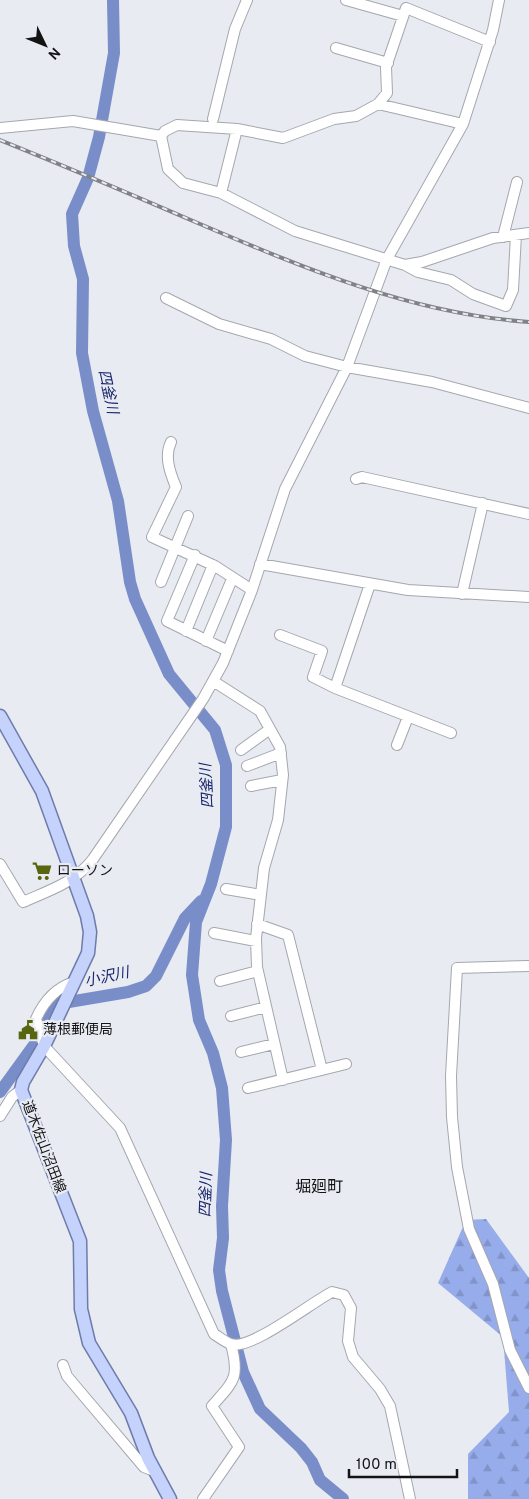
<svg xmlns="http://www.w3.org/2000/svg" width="529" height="1499" font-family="Overpass,'Noto Sans JP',sans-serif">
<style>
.forest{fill:url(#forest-firs)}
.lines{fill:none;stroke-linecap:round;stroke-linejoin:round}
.river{stroke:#798dc9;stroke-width:12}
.minor-casing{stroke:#a5a7ae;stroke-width:12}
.major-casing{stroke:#6d7caa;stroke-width:15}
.minor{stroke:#fff;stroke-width:10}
.major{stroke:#c4d2fc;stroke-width:12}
.rail-casing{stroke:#808287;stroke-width:4}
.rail{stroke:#e8ebf1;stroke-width:2;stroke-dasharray:5.5;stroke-linecap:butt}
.labels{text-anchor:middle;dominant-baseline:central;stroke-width:4.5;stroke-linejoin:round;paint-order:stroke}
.poi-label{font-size:14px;fill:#131316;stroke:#e8ebf1;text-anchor:start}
.street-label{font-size:14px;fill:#131316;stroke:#e8ebf1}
.water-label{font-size:15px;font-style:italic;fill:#19256c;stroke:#e8ebf1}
.quarter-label{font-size:16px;fill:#131316;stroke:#e8ebf1}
</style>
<defs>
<pattern id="forest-firs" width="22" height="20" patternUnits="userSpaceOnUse" patternTransform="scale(1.25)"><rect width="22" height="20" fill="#97aceb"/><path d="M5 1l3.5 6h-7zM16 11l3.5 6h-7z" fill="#8193c9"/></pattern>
</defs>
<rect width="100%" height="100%" fill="#e8ebf1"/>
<path class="forest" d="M 486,1219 L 529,1278 L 529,1499 L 468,1499 L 468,1454 L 509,1412 L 503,1337 L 438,1283 L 466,1220 Z"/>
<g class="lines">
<path class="river" d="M 113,0 L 114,53 L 99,137 L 88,178 L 72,214 L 74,246 L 83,279 L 82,353 L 93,411 L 118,501 L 130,582 L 135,599 L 169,674 L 215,730 L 226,765 L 226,827 L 211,884 L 196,922 L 192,975 L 199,1020 L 213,1053 L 222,1088 L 226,1140 L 222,1206 L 223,1238 L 219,1270 L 222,1291 L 243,1372 L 260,1409 L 301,1448 L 312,1462 L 320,1480 L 343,1499
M 0,1092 L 34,1045 L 57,1004 L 128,992 L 146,986 L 156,976 L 185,918 L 201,901"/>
<defs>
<path id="minor" d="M 346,0 L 403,16
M 336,48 L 388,63
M 378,104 L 387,93 L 386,67 L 406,8 L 490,42
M 213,119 L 235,29 L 247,0
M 0,128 L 73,121 L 161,136 L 165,131 L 177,125 L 237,129 L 283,138 L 334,119 L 356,116 L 378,104 L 463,124
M 161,136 L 168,169 L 183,183 L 221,193 L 295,231 L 405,265 L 422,262 L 493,238 L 529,233
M 221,193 L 237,129
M 503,237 L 517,182
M 405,265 L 418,272 L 451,280 L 473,294 L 506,306 L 513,290 L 516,235
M 166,298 L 219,324 L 271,339 L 305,356 L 347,367 L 432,382 L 529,408
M 171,442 C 164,456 170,473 176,487 L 152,537 L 215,566 L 252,590
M 356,479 L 362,477 L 529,514
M 195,555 L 167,621 L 228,651
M 260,564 L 408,590 L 529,597
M 161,582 L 188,516
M 370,584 L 335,688 L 451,733
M 462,594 L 483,503
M 186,631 L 213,565
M 280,635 L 322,651 L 313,677 L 335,688
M 206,641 L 232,579
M 213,681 L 260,711 L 280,747 L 283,775 L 278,820 L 264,868 L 256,938 L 257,967 L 283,1080
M 397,745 L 408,717
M 241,750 L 270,729
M 247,766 L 281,753
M 251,786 L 282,780
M 0,864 L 23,902 C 48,891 76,882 93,859 L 203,699 L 223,663 L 252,590 L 285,489 L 347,367 L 387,259 L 463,124 L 493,30 L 499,0
M 226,889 L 261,895
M 257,924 L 288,935 L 322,1070
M 214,933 L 256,941
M 529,966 L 457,968 L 451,1076 L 452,1117 L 457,1167 L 469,1229 L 493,1284 L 510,1350 L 529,1388
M 220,981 L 258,971
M 74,982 C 55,988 44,1001 36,1019 L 44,1046 L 120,1128 L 214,1334 C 219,1337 225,1342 231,1344 C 250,1351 312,1302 332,1292 L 344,1295 L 351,1308 L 348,1341 L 353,1357 L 380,1389 L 390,1406 L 410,1499
M 231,1016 L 266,1007
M 241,1052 L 274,1044
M 248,1088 L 346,1064
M 0,1116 L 12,1097 L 21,1090
M 63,1365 L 67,1376 L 77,1388 L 144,1467 L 154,1471
M 203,1499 L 239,1447 L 212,1406 C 234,1381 240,1378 231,1344"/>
<path id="major" d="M 0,716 L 42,791 L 87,916 L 90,932 L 88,953 L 44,1046 L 23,1082 L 21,1090 L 80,1241 L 81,1309 L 89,1343 L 131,1413 L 148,1458 L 170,1499"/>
</defs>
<use href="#minor" class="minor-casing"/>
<use href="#major" class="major-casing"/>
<use href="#minor" class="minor"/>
<use href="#major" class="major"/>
<defs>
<path id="rail" d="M 0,140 C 67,167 133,195 200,224 C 306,269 413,314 529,322"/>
</defs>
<use href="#rail" class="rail-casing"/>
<use href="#rail" class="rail"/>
</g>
<defs>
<symbol id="supermarket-bare" viewBox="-9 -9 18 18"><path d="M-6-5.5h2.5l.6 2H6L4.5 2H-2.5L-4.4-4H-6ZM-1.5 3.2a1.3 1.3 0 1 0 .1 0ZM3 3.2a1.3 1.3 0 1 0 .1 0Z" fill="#58670f" stroke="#e8ebf1" stroke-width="2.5" paint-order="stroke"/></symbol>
<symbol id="civic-bare" viewBox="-9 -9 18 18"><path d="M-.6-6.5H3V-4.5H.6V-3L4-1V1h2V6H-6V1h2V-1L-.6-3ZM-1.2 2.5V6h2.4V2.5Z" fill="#58670f" stroke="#e8ebf1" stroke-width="2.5" paint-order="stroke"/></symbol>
</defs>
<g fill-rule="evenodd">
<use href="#supermarket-bare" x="28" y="857" width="28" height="28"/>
<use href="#civic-bare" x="14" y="1016" width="28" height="28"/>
</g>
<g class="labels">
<g class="poi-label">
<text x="57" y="871">ローソン</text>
<text x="43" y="1030">薄根郵便局</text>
</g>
<g class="street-label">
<text transform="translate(43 1147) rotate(69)">道木佐山沼田線</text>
</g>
<g class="water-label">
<text transform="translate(107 392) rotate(78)">四釜川</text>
<text transform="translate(208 786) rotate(-93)">四釜川</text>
<text transform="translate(107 978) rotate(-12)">小沢川</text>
<text transform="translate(207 1195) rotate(-88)">四釜川</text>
</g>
<g class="quarter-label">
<text x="319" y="1188">堀廻町</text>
</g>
</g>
<g transform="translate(45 45) rotate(133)" stroke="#e8ebf1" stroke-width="4" paint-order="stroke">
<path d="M0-4L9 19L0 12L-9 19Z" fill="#131316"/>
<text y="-8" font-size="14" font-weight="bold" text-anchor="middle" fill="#131316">N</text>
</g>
<path d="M349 1469v8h108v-8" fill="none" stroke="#131316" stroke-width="2.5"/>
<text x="356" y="1469" font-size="15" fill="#131316" stroke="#e8ebf1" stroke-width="4" paint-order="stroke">100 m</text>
</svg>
